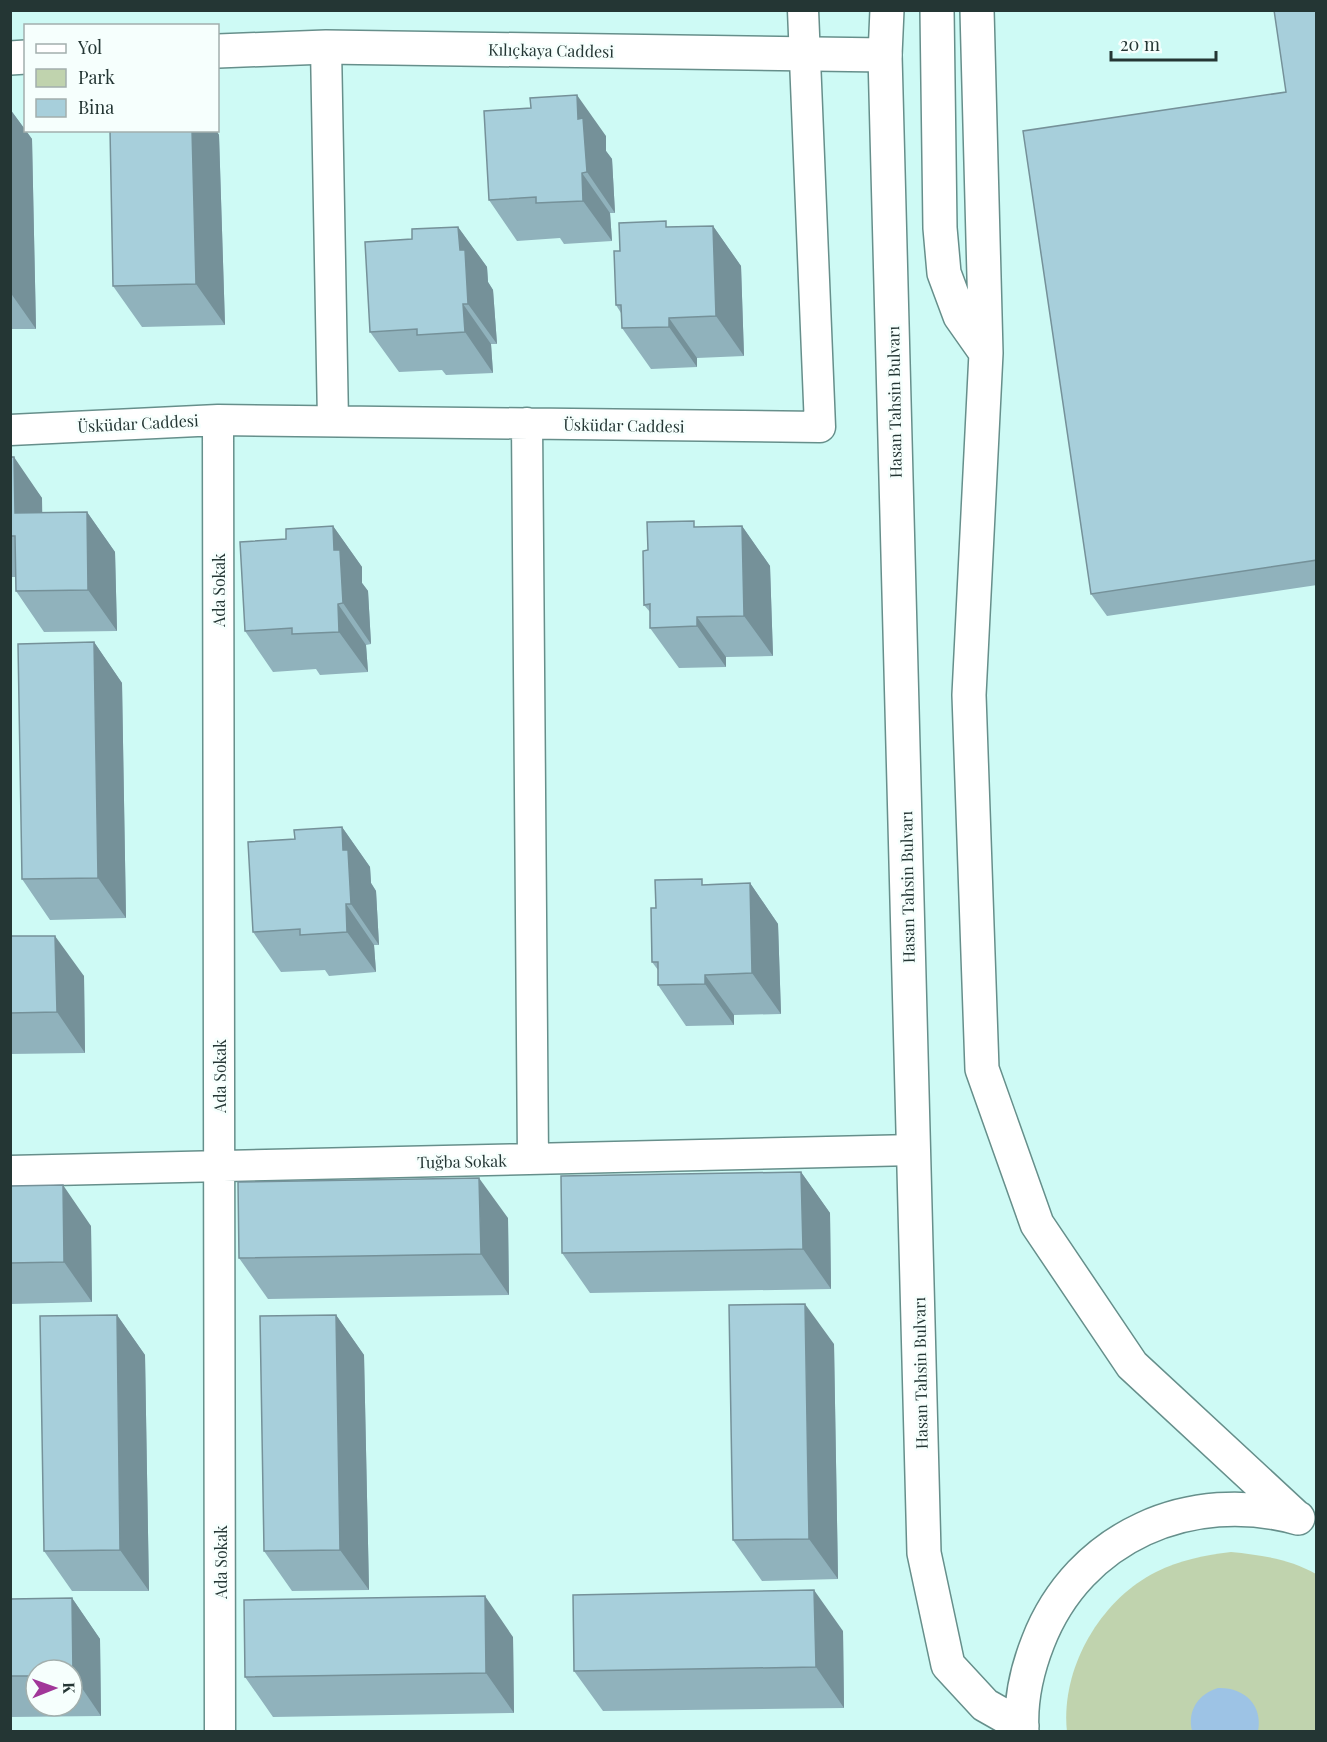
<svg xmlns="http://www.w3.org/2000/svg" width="1327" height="1742" font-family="'Playfair Display',serif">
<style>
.green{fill:#c0d3ae}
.water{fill:#9dc3e5}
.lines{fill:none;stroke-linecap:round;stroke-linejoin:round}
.minor-casing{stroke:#668f8b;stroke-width:33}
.tertiary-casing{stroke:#668f8b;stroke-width:36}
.primary-casing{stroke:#668f8b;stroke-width:36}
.minor{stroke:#fff;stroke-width:30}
.tertiary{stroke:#fff;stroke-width:33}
.primary{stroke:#fff;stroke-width:33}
.wall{fill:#90b2bc;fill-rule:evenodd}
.shaded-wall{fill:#759199}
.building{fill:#a7cfdb;stroke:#759199;stroke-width:1.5}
.labels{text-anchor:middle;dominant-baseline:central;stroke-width:5;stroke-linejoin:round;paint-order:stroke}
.street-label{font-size:16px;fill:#243634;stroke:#f6fffd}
</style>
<rect width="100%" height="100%" fill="#cefaf5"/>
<path class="green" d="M 1231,1552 C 1261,1555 1290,1559 1316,1574 L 1316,1731 L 1067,1732 C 1060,1669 1100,1600 1156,1572 C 1180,1560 1205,1555 1231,1552 Z"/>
<path class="water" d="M 1218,1688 C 1244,1687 1263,1705 1258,1731 L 1192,1731 C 1187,1711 1198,1694 1218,1688 Z"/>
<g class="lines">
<defs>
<path id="minor" d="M 326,47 L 333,421
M 218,420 L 220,1732
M 527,423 L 533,1159
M 10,430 L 218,420 L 820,427 L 803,10
M 10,1171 L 914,1150"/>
<path id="tertiary" d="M 218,51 L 326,47 L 885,55
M 10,58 L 26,57"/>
<path id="primary" d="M 887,10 L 885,55 L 924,1553 L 948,1665 L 985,1705 L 1022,1726
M 937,10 L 940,228 L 944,273 L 960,316 L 986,353
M 977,10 L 986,353 L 969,695 L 982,1069 L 1037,1224 L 1132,1365 L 1296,1517
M 1022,1732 C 1020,1701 1027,1670 1038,1642 C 1079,1536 1191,1488 1298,1518"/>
</defs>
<use href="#minor" class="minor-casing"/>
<use href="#tertiary" class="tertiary-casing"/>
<use href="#primary" class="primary-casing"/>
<use href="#minor" class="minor"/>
<use href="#tertiary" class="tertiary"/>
<use href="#primary" class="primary"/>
</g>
<path class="wall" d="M 1317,10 L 1317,585 L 1107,616 L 1091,594 L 1286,92 Z
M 10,109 L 32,139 L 36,329 L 10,329 Z
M 110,130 L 216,130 L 219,135 L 225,325 L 142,327 L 113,286 Z
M 606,136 L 606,151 L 612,159 L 615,213 L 610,213 L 612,241 L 564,244 L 560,238 L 517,241 L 489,200 Z
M 713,226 L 741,266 L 744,356 L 697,358 L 697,367 L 651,369 L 622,328 L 621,313 L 616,305 L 620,251 L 670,227 Z
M 458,227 L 487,267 L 488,282 L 493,290 L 497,344 L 491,344 L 493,373 L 446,375 L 442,370 L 399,372 L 370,332 L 412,239 Z
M 10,457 L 42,498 L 42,512 L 87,512 L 115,552 L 117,631 L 44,632 L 16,591 L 16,577 L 10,577 Z
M 333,526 L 362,567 L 362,583 L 368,591 L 371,644 L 366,645 L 368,672 L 320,675 L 316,669 L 273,672 L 245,631 L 286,539 Z
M 742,526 L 770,566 L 773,656 L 726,657 L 726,667 L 679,668 L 650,628 L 650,612 L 644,605 L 648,550 L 698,527 Z
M 94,642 L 122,683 L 126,918 L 50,920 L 22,879 Z
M 342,827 L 370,867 L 371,883 L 376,891 L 379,945 L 374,945 L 376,972 L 329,976 L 325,970 L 281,972 L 253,932 L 295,839 Z
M 750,883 L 778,924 L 781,1014 L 734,1015 L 734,1025 L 686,1026 L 658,985 L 658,970 L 652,962 L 656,908 L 706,884 Z
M 10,936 L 84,976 L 85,1053 L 10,1054 Z
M 801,1172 L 830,1213 L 831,1289 L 590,1293 L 562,1253 Z
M 10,1186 L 91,1226 L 92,1302 L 10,1304 Z
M 508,1218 L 509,1295 L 268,1299 L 239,1258 Z
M 117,1315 L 145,1355 L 149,1591 L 72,1591 L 44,1551 Z
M 336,1315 L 364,1355 L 369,1590 L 292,1591 L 264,1551 Z
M 834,1344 L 838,1579 L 762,1581 L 733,1540 Z
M 72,1598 L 100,1639 L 101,1716 L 10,1717 L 10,1599 ZM 36,1670 L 72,1670 L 72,1706 L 36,1706 Z
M 843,1631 L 844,1708 L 603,1711 L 574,1671 Z
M 513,1637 L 514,1713 L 273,1717 L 245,1677 Z"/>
<path class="shaded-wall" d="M 577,95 L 606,136 L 606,151 L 612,159 L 615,213 L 587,172 L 578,119 Z
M 10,109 L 32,139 L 36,329 L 10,292 Z
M 192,130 L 216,130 L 219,135 L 225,325 L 196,284 Z
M 582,173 L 610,213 L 612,241 L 583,201 Z
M 713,226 L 741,266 L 744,356 L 716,316 Z
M 458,227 L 487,267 L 488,282 L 493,290 L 497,344 L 468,304 L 460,250 Z
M 463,304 L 491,344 L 493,373 L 465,332 Z
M 669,318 L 697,358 L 697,367 L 669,327 Z
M 14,457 L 42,498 L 43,553 L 15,513 Z
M 87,512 L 115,552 L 117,631 L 88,590 Z
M 333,526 L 362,567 L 362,583 L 368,591 L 371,644 L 343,603 L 334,550 Z
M 742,526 L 770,566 L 773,656 L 744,616 Z
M 338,604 L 366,645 L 368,672 L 339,632 Z
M 697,617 L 726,657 L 726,667 L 697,626 Z
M 94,642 L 122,683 L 126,918 L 98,878 Z
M 342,827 L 370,867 L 371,883 L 376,891 L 379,945 L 351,904 L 343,850 Z
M 750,883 L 778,924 L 781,1014 L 752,973 Z
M 346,904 L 374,945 L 376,972 L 347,932 Z
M 55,936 L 84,976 L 85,1053 L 57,1012 Z
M 705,975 L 734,1015 L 734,1025 L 705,984 Z
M 801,1172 L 830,1213 L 831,1289 L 803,1249 Z
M 479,1178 L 508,1218 L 509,1295 L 481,1254 Z
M 63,1185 L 91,1226 L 92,1302 L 64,1262 Z
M 805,1304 L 834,1344 L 838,1579 L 809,1539 Z
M 117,1315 L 145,1355 L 149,1591 L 120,1550 Z
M 336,1315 L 364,1355 L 369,1590 L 340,1550 Z
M 814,1590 L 843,1631 L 844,1708 L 816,1667 Z
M 485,1596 L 513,1637 L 514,1713 L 486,1673 Z
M 72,1598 L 100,1639 L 101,1716 L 73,1675 Z"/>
<path class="building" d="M 1274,10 L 1317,10 L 1317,560 L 1091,594 L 1023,131 L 1286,92 Z
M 577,95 L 578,119 L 583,118 L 587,172 L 582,173 L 583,201 L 536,203 L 536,197 L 489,200 L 484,111 L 531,108 L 530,98 Z
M 110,130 L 192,130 L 196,284 L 113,286 Z
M 666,221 L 666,227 L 713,226 L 716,316 L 669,318 L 669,327 L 622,328 L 621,305 L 616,305 L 614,251 L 620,251 L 619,223 Z
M 458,227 L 460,250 L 465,250 L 468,304 L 463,304 L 465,332 L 417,335 L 417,329 L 370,332 L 365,242 L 412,239 L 412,229 Z
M 10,457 L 14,457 L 15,513 L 87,512 L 88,590 L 16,591 L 15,536 L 10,536 Z
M 694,521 L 694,527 L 742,526 L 744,616 L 697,617 L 697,626 L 650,628 L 650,604 L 644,605 L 643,551 L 648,550 L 647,522 Z
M 333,526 L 334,550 L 340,550 L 343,603 L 338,604 L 339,632 L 292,634 L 292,628 L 245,631 L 240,542 L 286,539 L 286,529 Z
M 94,642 L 98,878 L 22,879 L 18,644 Z
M 342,827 L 343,850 L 348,850 L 351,904 L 346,904 L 347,932 L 300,935 L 300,929 L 253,932 L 248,842 L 295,839 L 294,830 Z
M 702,879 L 702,885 L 750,883 L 752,973 L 705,975 L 705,984 L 658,985 L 658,962 L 652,962 L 651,908 L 656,908 L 655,880 Z
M 10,936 L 55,936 L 57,1012 L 10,1013 Z
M 801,1172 L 803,1249 L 562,1253 L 561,1176 Z
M 479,1178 L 481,1254 L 239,1258 L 238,1182 Z
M 63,1185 L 64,1262 L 10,1263 L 10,1186 Z
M 805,1304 L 809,1539 L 733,1540 L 729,1305 Z
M 117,1315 L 120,1550 L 44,1551 L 40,1316 Z
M 336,1315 L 340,1550 L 264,1551 L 260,1316 Z
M 814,1590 L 816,1667 L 574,1671 L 573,1595 Z
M 485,1596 L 486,1673 L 245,1677 L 244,1600 Z
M 72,1598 L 73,1675 L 72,1675 L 72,1670 L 36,1670 L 36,1676 L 10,1676 L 10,1599 Z"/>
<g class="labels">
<g class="street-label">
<text transform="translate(551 50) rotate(1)">Kılıçkaya Caddesi</text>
<text transform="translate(894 402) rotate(-91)">Hasan Tahsin Bulvarı</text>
<text transform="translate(138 423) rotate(-3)">Üsküdar Caddesi</text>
<text transform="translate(624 425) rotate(1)">Üsküdar Caddesi</text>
<text transform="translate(218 590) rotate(-90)">Ada Sokak</text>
<text transform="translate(907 887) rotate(-91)">Hasan Tahsin Bulvarı</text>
<text transform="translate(219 1076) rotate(-90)">Ada Sokak</text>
<text transform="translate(462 1161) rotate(-1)">Tuğba Sokak</text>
<text transform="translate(920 1373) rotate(-91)">Hasan Tahsin Bulvarı</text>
<text transform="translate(220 1562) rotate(-90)">Ada Sokak</text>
</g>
</g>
<rect width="1327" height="1742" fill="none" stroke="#243634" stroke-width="24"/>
<rect x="24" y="24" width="195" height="108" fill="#f6fffd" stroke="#a2afad" stroke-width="1.5"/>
<rect x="36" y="44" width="30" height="9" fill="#ffffff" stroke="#a2afad" stroke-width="1.5"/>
<text x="78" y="54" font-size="18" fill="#243634">Yol</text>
<rect x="36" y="69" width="30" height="18" fill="#c0d3ae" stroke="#a2afad" stroke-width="1.5"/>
<text x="78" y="84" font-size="18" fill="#243634">Park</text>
<rect x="36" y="99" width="30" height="18" fill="#a7cfdb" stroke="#a2afad" stroke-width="1.5"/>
<text x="78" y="114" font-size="18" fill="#243634">Bina</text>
<g transform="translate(54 1688) rotate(89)"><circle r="28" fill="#f6fffd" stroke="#a2afad" stroke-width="1.5"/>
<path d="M0-4.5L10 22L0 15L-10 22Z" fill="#a13799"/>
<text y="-9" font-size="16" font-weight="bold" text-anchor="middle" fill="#243634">K</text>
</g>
<path d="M1111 51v9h105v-9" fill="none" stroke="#243634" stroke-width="3"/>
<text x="1120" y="51" font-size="18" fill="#243634" stroke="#f6fffd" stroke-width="4.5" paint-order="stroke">20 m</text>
</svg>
